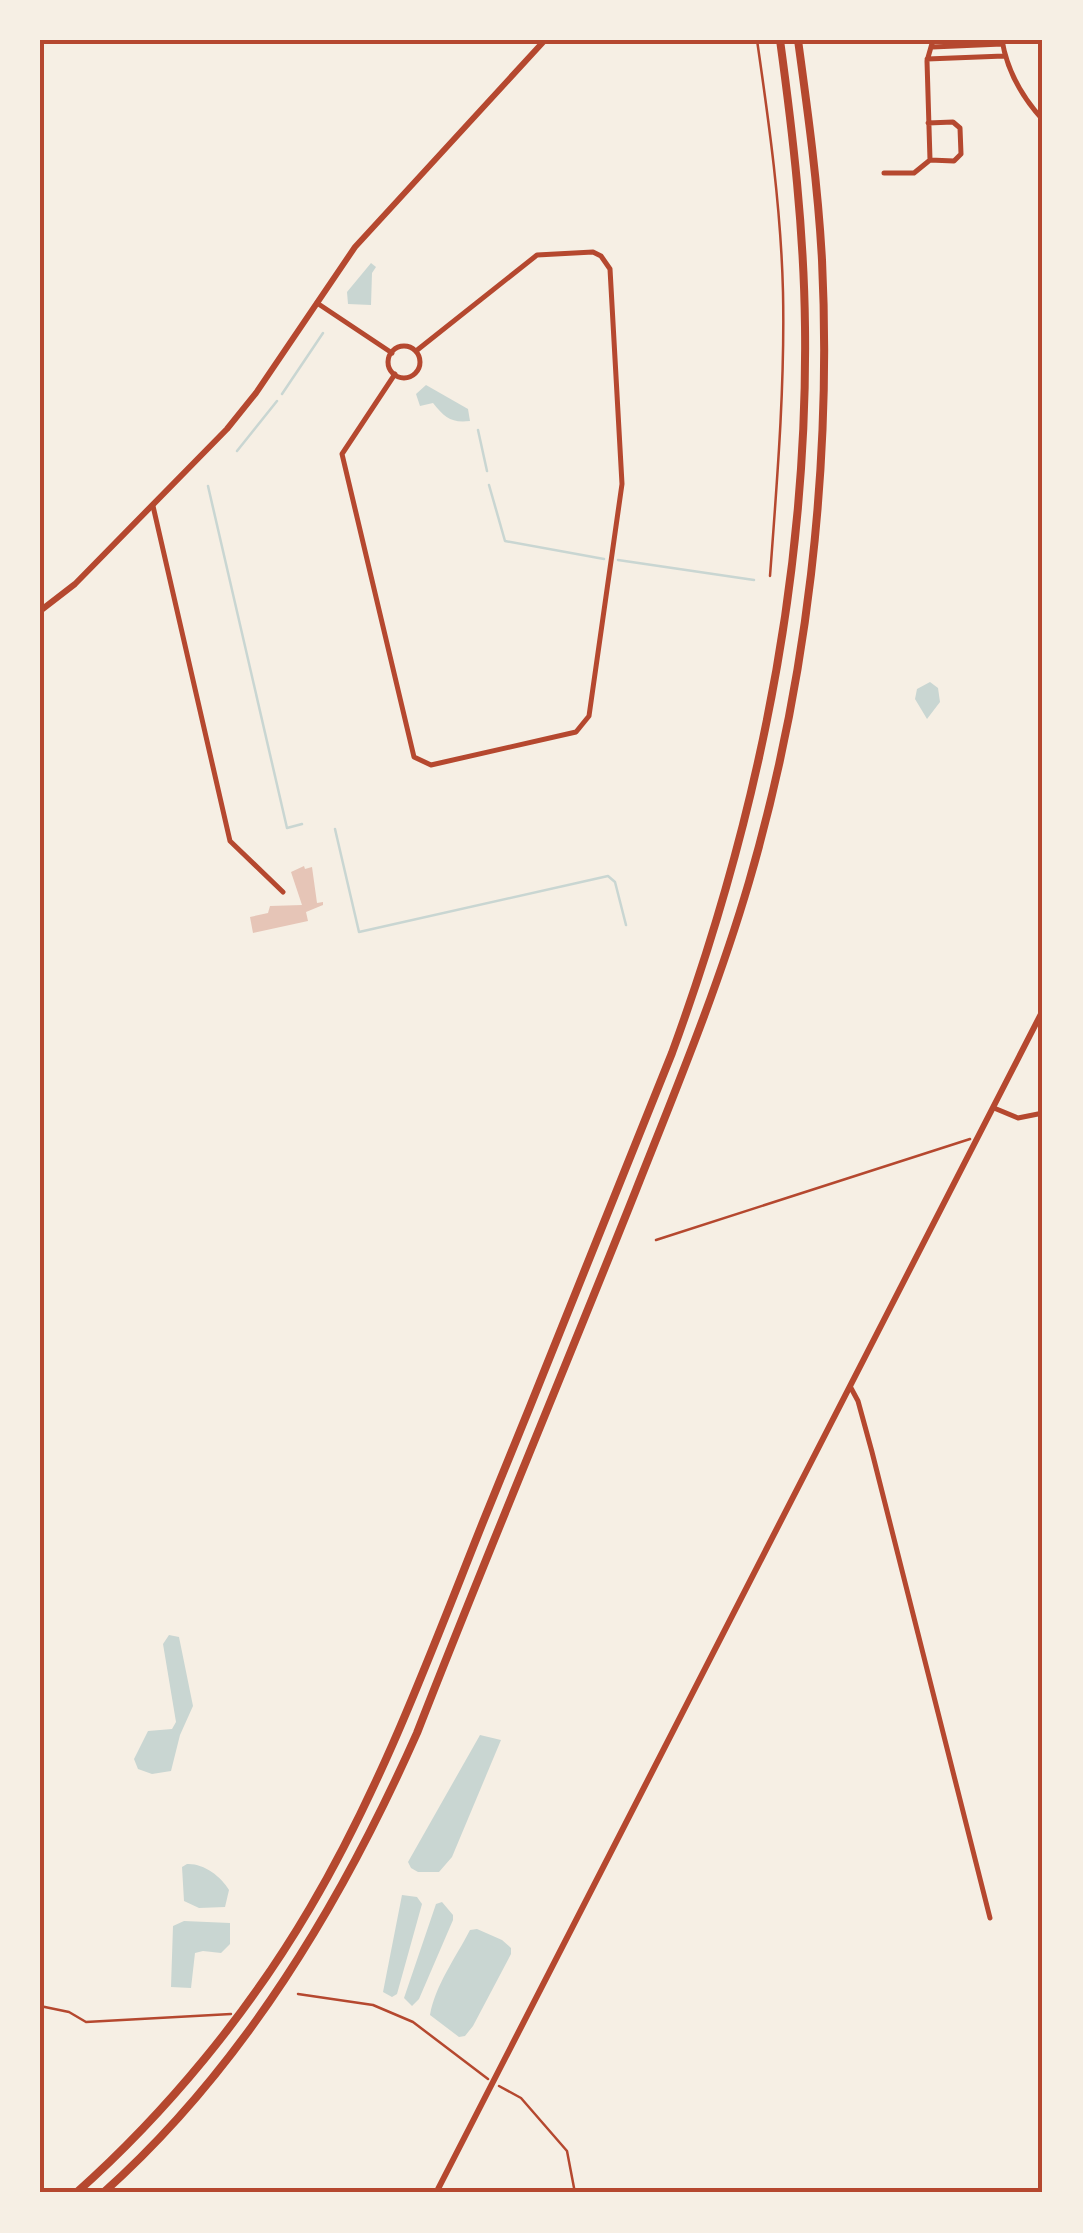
<svg xmlns="http://www.w3.org/2000/svg" width="1083" height="2233" font-family="Roboto,sans-serif">
<style>
.water{fill:#c9d6d2}
.lines{fill:none;stroke-linecap:round;stroke-linejoin:round}
.stream{stroke:#c9d6d2;stroke-width:2.5}
.building{fill:#e6c5b7}
.path{stroke:#b5482f;stroke-width:2.5}
.minor{stroke:#b5482f;stroke-width:5}
.tertiary{stroke:#b5482f;stroke-width:6}
.secondary{stroke:#b5482f;stroke-width:6}
.trunk{stroke:#b5482f;stroke-width:8}
.neatline{fill:none;stroke:#b5482f;stroke-width:4}
</style>
<rect width="100%" height="100%" fill="#f6efe4"/>
<path class="water" d="M 371,263 L 376,267 L 372,273 L 371,305 L 348,304 L 347,292 Z
M 426,385 L 468,409 L 470,421 C 451,423 445,418 433,403 L 420,406 L 416,394 Z
M 930,682 L 938,688 L 940,702 L 927,719 L 915,699 L 917,689 Z
M 169,1635 L 179,1637 L 193,1706 L 180,1735 L 171,1771 L 152,1774 L 138,1769 L 134,1759 L 148,1731 L 172,1729 L 176,1722 L 163,1644 Z
M 480,1735 L 501,1740 L 452,1857 L 439,1872 L 418,1872 L 411,1868 L 408,1862 Z
M 187,1864 C 203,1863 221,1876 229,1890 L 225,1907 L 199,1908 L 184,1901 L 182,1867 Z
M 402,1895 L 417,1897 L 422,1904 L 397,1994 L 392,1997 L 383,1992 Z
M 442,1902 L 453,1915 L 453,1920 L 419,1999 L 412,2006 L 404,1998 L 436,1904 Z
M 184,1921 L 230,1923 L 230,1944 L 221,1953 L 203,1951 L 195,1953 L 191,1988 L 171,1987 L 173,1926 Z
M 477,1929 L 502,1940 L 511,1948 L 511,1954 L 473,2026 L 465,2036 L 459,2037 L 430,2015 C 435,1986 456,1957 470,1930 Z"/>
<g class="lines">
<path class="stream" d="M 282,394 L 323,333
M 478,430 L 487,471
M 237,451 L 277,401
M 489,485 L 505,541 L 604,559
M 208,486 L 287,828 L 302,824
M 618,560 L 754,580
M 335,829 L 359,932 L 608,876 L 615,882 L 626,925"/>
</g>
<path class="building" d="M 304,866 L 305,869 L 312,867 L 317,903 L 323,902 L 323,905 L 306,912 L 308,921 L 253,933 L 250,917 L 268,913 L 270,906 L 302,905 L 291,872 Z"/>
<g class="lines">
<path class="path" d="M 757,40 C 769,123 781,208 783,292 C 785,386 777,482 770,576
M 656,1240 L 970,1139
M 298,1994 L 373,2005 L 413,2022 L 488,2079
M 40,2006 L 69,2012 L 86,2022 L 231,2014
M 499,2086 L 521,2098 L 567,2151 L 575,2193"/>
<path class="minor" d="M 1002,40 C 1007,71 1022,97 1043,120
M 932,47 L 1002,44
M 927,59 L 1004,56
M 928,123 L 953,122 L 960,128 L 961,154 L 954,161 L 930,160
M 884,173 L 914,173 L 930,160 L 927,61 L 933,40
M 317,303 L 392,353
M388 362a16 16 0 1 1 32 0a16 16 0 1 1-32 0Z
M 395,374 L 342,454 L 414,757 L 431,765 L 576,732 L 589,716 L 622,484 L 610,269 L 601,256 L 593,252 L 537,255 L 416,351
M 153,506 L 230,841 L 283,892
M 994,1108 L 1018,1118 L 1043,1113
M 851,1388 L 858,1401 L 872,1452 L 990,1918"/>
<path class="tertiary" d="M 436,2193 L 1043,1010"/>
<path class="secondary" d="M 40,611 L 75,584 L 227,429 L 256,393 L 355,247 L 545,40"/>
<path class="trunk" d="M 76,2193 C 167,2112 249,2012 310,1908 C 382,1786 431,1652 483,1522 C 547,1366 609,1209 672,1053 C 758,818 808,577 805,327 C 804,230 793,135 780,40
M 103,2193 C 243,2068 342,1902 417,1733 C 488,1551 564,1371 636,1190 C 676,1089 718,988 749,882 C 807,683 832,468 822,260 C 818,186 808,113 798,40"/>
</g>
<rect width="1083" height="2233" fill="none" stroke="#f6efe4" stroke-width="85"/>
<rect x="42" y="42" width="998" height="2148" class="neatline"/>
</svg>
